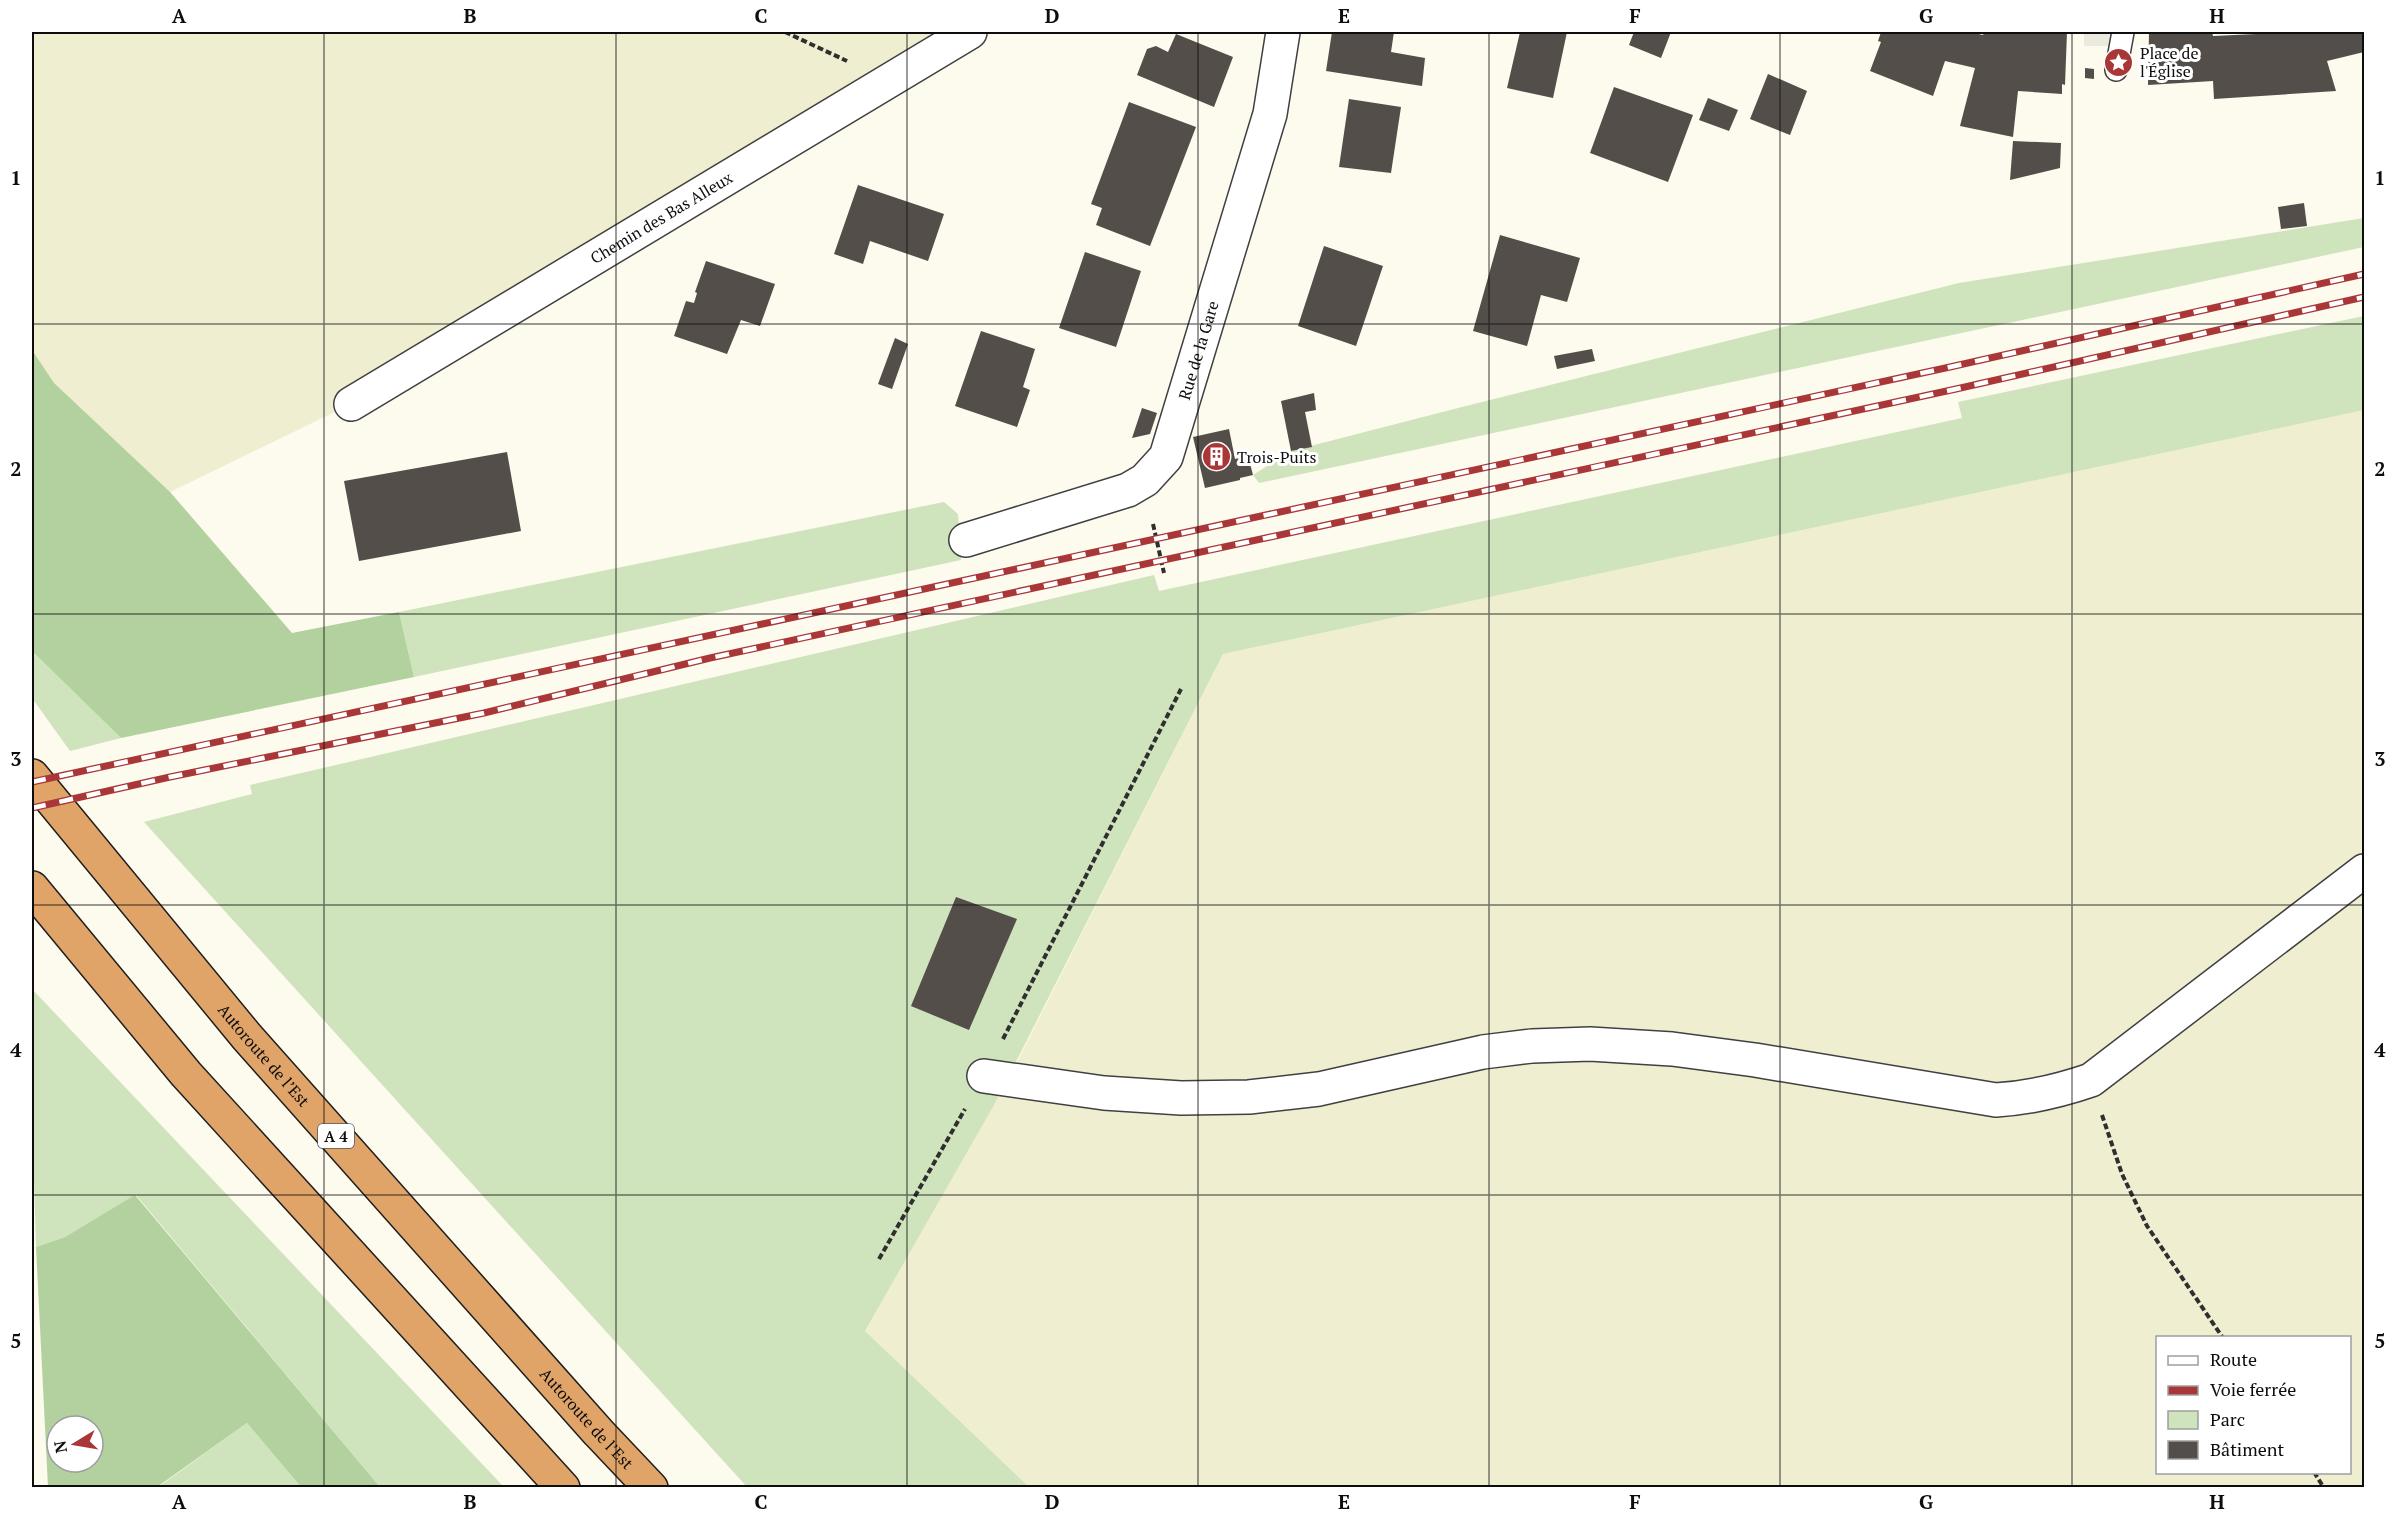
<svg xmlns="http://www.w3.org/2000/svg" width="2396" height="1519" font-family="'PT Serif',serif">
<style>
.farmland{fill:#f0eed1;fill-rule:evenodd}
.green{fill:#cfe3bc}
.forest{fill:#b3d19e;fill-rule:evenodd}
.plaza{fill:#ece9de}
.building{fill:#544e4a}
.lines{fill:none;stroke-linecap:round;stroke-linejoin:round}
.lane-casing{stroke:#404040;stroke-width:24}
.street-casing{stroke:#404040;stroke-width:36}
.highway-casing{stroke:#1e1e1e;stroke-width:36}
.path{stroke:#2f2f2f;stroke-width:4;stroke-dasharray:6 3;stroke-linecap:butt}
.lane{stroke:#fff;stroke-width:21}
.street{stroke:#fff;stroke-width:33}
.highway{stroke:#e1a468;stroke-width:33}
.rail-casing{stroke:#aa3738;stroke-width:7}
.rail{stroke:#fff;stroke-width:4.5;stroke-dasharray:14;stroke-linecap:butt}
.grid{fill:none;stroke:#0d0d0d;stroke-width:1.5;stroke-opacity:0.55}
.labels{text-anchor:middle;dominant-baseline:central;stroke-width:6;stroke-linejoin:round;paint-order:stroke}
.shield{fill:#fff;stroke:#565656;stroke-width:1.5}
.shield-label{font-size:15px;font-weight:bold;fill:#0d0d0d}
.poi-label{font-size:16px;fill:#0d0d0d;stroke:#fff;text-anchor:start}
.street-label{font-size:16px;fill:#0d0d0d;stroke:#fff}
.neatline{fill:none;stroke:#0d0d0d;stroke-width:2}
.grid-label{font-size:20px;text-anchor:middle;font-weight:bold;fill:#0d0d0d}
</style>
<rect width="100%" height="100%" fill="#fdfaee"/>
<path class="farmland" d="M 32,32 L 970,32 L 351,404 L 170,492 L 32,459 Z
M 2364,410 L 2364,1487 L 1029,1487 L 865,1331 L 1010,1076 L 1223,654 ZM 2158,1338 L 2350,1338 L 2350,1472 L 2158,1472 Z"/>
<path class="green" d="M 2364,218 L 2364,247 L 1259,483 L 1253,475 L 1291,451 L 1462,407 L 1959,283 Z
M 2364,316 L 2364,410 L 1223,654 L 994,1105 L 865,1331 L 1029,1487 L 747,1487 L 144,822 L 252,794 L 250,785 L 1154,575 L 1159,591 L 1962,418 L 1958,402 Z
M 944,502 L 958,514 L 961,560 L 414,677 L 399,612 Z
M 32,651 L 121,738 L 70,751 L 32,698 Z
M 32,989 L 504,1487 L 380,1487 L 136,1195 L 65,1237 L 36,1247 L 32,1113 Z
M 247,1423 L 301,1487 L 157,1488 Z"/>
<path class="forest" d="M 32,350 L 54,383 L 170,492 L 292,633 L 399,612 L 414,677 L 121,738 L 32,651 Z
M 135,1195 L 380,1487 L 301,1487 L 247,1423 L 157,1487 L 48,1487 L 36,1247 L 65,1237 ZM 57,1426 L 93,1426 L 93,1462 L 57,1462 Z"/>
<path class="plaza" d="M 2084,32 L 2135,32 L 2126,77 L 2108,79 L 2111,46 L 2084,46 Z"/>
<path class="building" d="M 1332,32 L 1394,32 L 1391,52 L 1425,58 L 1422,86 L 1326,71 Z
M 1520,32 L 1567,32 L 1553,98 L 1507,88 Z
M 1634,32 L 1671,32 L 1661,58 L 1629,45 Z
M 1881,32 L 1970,32 L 1983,35 L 1984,32 L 2067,32 L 2065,85 L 2062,84 L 2062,94 L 2018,91 L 2013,137 L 1960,126 L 1975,68 L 1945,61 L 1933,96 L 1870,71 L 1881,42 L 1878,41 Z
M 2149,32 L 2212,32 L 2213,36 L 2299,32 L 2364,32 L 2364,52 L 2327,61 L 2336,91 L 2214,99 L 2213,81 L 2148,85 Z
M 1176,34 L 1233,57 L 1214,107 L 1137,75 L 1147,49 L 1156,46 L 1168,52 Z
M 2085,68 L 2094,69 L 2094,79 L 2085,78 Z
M 1768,74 L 1807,91 L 1790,135 L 1750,119 Z
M 1614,87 L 1693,115 L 1668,182 L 1590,153 Z
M 1708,98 L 1738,110 L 1729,131 L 1699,120 Z
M 1349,99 L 1401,107 L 1391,173 L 1339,167 Z
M 1129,102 L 1196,127 L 1150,246 L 1096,225 L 1102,208 L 1091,204 Z
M 2013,141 L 2061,143 L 2060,168 L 2010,180 Z
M 858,185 L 944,214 L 928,261 L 870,241 L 863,264 L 834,254 Z
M 2304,203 L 2307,226 L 2281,229 L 2278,207 Z
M 1500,235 L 1580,258 L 1567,302 L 1541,295 L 1527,346 L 1473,331 Z
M 1324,246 L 1383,266 L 1356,346 L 1298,326 Z
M 1085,252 L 1141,271 L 1116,347 L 1059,328 Z
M 706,261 L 775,284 L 760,326 L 741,320 L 727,354 L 674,336 L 686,301 L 694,303 L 697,293 L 695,292 Z
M 981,331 L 1035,349 L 1023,387 L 1030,390 L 1017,427 L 955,406 Z
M 895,338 L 908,344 L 892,389 L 878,384 Z
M 1592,349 L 1595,361 L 1557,369 L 1554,356 Z
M 1314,393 L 1316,410 L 1305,412 L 1312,447 L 1291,451 L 1281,401 Z
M 1142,408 L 1157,413 L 1150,434 L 1132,438 Z
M 1229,429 L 1235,459 L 1248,456 L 1253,475 L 1240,478 L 1240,480 L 1205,488 L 1193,437 Z
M 507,452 L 521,531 L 359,561 L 344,481 Z
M 956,897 L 1017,919 L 969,1030 L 911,1006 Z"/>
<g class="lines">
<defs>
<path id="lane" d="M 2116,70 L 2123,32"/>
<g id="street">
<path id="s1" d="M 351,404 L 970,32"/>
<path id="s2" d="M 966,540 L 1128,490 L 1145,480 L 1166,457 L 1270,114 L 1283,32"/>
<path d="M 984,1076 L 1104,1093 L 1181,1098 L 1249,1097 L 1319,1089 L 1483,1052 L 1532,1046 L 1590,1044 L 1672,1049 L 1755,1060 L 1996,1100 C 2030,1098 2059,1091 2091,1080 L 2364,871"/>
</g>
<g id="highway">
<path id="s3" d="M 32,776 L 247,1037 L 598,1432 L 651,1488"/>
<path d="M 32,888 L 186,1074 L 563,1488"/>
</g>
</defs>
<use href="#lane" class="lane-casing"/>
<use href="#street" class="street-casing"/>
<use href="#highway" class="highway-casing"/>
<path class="path" d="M 785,32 L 847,61
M 1153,524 L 1164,573
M 1003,1039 L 1181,689
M 2102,1115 L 2122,1174 L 2147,1226 L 2223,1338
M 879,1259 L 965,1109
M 2314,1472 L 2324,1488"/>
<use href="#lane" class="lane"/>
<use href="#street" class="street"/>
<use href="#highway" class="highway"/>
<defs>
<path id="rail" d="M 32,782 L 1950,367 L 2364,274
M 32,808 L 170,777 L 484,713 L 710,658 L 1956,389 L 2364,297"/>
</defs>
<use href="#rail" class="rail-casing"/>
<use href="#rail" class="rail"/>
</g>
<path class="grid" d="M 324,32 L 324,1488M 616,32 L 616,1488M 907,32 L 907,1488M 1198,32 L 1198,1488M 1489,32 L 1489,1488M 1780,32 L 1780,1488M 2072,32 L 2072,1488M 32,324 L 2364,324M 32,614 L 2364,614M 32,905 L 2364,905M 32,1195 L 2364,1195"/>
<defs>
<symbol id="sight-disc" viewBox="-11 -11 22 22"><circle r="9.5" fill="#aa3738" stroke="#fff"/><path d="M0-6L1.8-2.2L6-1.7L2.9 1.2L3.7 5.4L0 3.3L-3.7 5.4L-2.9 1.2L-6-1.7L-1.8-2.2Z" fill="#fff"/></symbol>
<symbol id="building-disc" viewBox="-11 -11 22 22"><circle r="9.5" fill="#aa3738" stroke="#fff"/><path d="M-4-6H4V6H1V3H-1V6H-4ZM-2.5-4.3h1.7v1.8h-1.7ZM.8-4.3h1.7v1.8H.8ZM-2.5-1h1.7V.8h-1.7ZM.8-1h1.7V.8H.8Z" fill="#fff"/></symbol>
</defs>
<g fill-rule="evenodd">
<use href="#sight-disc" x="2102" y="46" width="33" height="33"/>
<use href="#building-disc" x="1200" y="440" width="33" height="33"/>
</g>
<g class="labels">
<rect class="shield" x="318" y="1124" width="36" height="24" rx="4.5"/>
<g class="shield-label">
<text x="336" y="1136">A 4</text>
</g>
<g class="poi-label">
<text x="2140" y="53">Place de<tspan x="2140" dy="18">l'Église</tspan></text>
<text x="1237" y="457">Trois-Puits</text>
</g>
<g class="street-label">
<text stroke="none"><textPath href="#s1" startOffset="362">Chemin des Bas Alleux</textPath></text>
<text stroke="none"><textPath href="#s2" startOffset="332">Rue de la Gare</textPath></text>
<text stroke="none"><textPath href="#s3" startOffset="363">Autoroute de l’Est</textPath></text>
<text stroke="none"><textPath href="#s3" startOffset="849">Autoroute de l’Est</textPath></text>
</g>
</g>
<rect width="2396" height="1519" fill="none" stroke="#ffffff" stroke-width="66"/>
<rect x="2156" y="1336" width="195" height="138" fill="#ffffff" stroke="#9e9e9e" stroke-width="1.5"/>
<rect x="2168" y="1356" width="30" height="9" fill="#ffffff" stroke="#9e9e9e" stroke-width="1.5"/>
<text x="2210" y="1366" font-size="18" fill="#0d0d0d">Route</text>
<rect x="2168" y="1386" width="30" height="9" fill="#aa3738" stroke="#9e9e9e" stroke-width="1.5"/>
<text x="2210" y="1396" font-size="18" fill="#0d0d0d">Voie ferrée</text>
<rect x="2168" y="1411" width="30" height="18" fill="#cfe3bc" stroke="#9e9e9e" stroke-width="1.5"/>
<text x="2210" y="1426" font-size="18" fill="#0d0d0d">Parc</text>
<rect x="2168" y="1441" width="30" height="18" fill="#544e4a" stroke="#9e9e9e" stroke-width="1.5"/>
<text x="2210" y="1456" font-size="18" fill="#0d0d0d">Bâtiment</text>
<g transform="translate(75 1444) rotate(259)"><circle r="28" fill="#ffffff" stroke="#9e9e9e" stroke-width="1.5"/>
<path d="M0-4.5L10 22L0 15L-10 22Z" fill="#aa3738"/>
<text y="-9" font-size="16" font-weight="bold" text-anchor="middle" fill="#0d0d0d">N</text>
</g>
<rect x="33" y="33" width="2330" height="1453" class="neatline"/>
<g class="grid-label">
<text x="179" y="23">A</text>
<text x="470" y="23">B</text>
<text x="761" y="23">C</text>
<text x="1052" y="23">D</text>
<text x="1344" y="23">E</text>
<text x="1635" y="23">F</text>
<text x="1926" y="23">G</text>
<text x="2217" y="23">H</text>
<text x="16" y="185">1</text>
<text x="2380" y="185">1</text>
<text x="16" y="476">2</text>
<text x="2380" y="476">2</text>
<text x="16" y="766">3</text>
<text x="2380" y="766">3</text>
<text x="16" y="1057">4</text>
<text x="2380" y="1057">4</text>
<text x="16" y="1348">5</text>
<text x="2380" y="1348">5</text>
<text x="179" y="1509">A</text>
<text x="470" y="1509">B</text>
<text x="761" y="1509">C</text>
<text x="1052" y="1509">D</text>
<text x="1344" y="1509">E</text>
<text x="1635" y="1509">F</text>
<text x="1926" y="1509">G</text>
<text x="2217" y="1509">H</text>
</g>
</svg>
